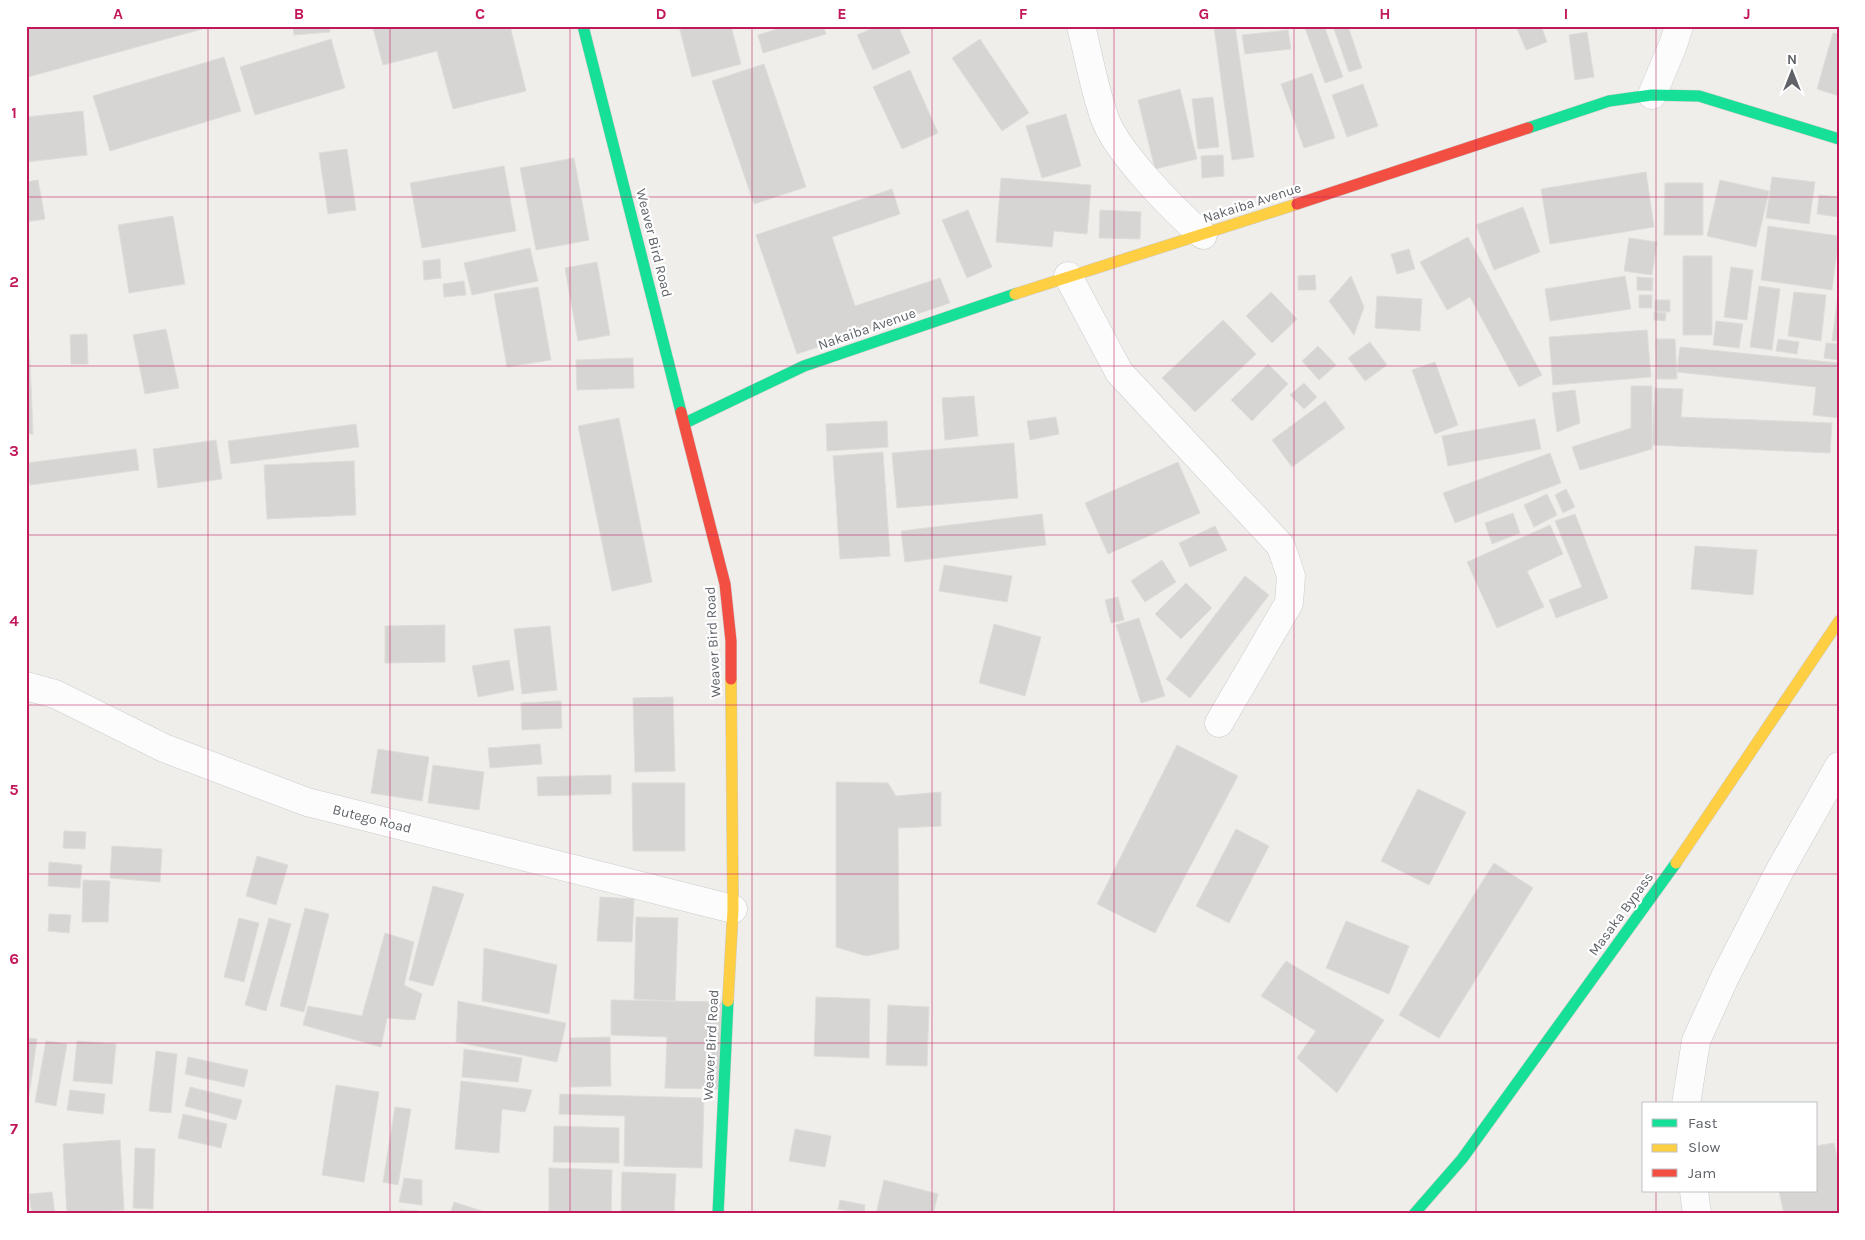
<svg xmlns="http://www.w3.org/2000/svg" width="1865" height="1240" font-family="Karla,sans-serif">
<style>
.building{fill:#d6d5d3;stroke:#deddd9}
.lines{fill:none;stroke-linecap:round;stroke-linejoin:round}
.street-casing{stroke:#cbcccc;stroke-width:29}
.fast-casing{stroke:#cacacb;stroke-width:12}
.slow-casing{stroke:#cacacb;stroke-width:12}
.jam-casing{stroke:#cacacb;stroke-width:12}
.street{stroke:#fdfcfc;stroke-width:28}
.fast{stroke:#16e098;stroke-width:11}
.slow{stroke:#ffcf43;stroke-width:11}
.jam{stroke:#f24e42;stroke-width:11}
.grid{fill:none;stroke:#c2185b;stroke-width:1;stroke-opacity:0.55}
.labels{text-anchor:middle;dominant-baseline:central;stroke-width:4.5;stroke-linejoin:round;paint-order:stroke}
.street-label{font-size:14px;fill:#5f6368;stroke:#fff}
.neatline{fill:none;stroke:#c2185b;stroke-width:2}
.grid-label{font-size:16px;text-anchor:middle;font-weight:bold;fill:#c2185b}
</style>
<rect width="100%" height="100%" fill="#efeeea"/>
<path class="building" d="M 34,26 L 213,26 L 28,77 L 26,29 Z
M 293,26 L 329,26 L 330,32 L 294,35 Z
M 378,26 L 510,26 L 526,91 L 453,109 L 437,51 L 383,65 L 373,28 Z
M 679,26 L 731,26 L 741,64 L 692,77 Z
M 787,26 L 823,26 L 826,34 L 763,53 L 758,35 Z
M 878,26 L 898,26 L 910,53 L 873,70 L 857,35 Z
M 1235,26 L 1254,157 L 1232,160 L 1214,27 Z
M 1310,26 L 1324,26 L 1343,77 L 1325,83 L 1305,28 Z
M 1333,26 L 1348,26 L 1362,68 L 1349,72 Z
M 1516,26 L 1541,26 L 1547,42 L 1526,50 Z
M 1288,30 L 1291,49 L 1245,54 L 1242,35 Z
M 1587,32 L 1594,77 L 1575,80 L 1569,35 Z
M 1833,33 L 1839,34 L 1839,96 L 1817,89 Z
M 331,39 L 345,88 L 255,115 L 240,67 Z
M 980,39 L 1029,113 L 1002,131 L 952,58 Z
M 224,57 L 241,111 L 110,151 L 93,96 Z
M 764,64 L 806,187 L 754,204 L 712,81 Z
M 910,70 L 938,133 L 902,149 L 873,87 Z
M 1312,73 L 1335,138 L 1304,148 L 1281,84 Z
M 1363,84 L 1378,126 L 1347,137 L 1332,95 Z
M 1180,89 L 1197,159 L 1155,169 L 1138,100 Z
M 1213,97 L 1219,147 L 1198,149 L 1192,99 Z
M 83,111 L 87,155 L 26,162 L 26,117 Z
M 1066,114 L 1081,166 L 1042,178 L 1026,126 Z
M 347,149 L 356,210 L 328,214 L 319,153 Z
M 1223,155 L 1224,176 L 1202,178 L 1201,156 Z
M 574,158 L 589,240 L 536,250 L 520,168 Z
M 504,166 L 516,231 L 422,248 L 410,183 Z
M 1646,172 L 1654,227 L 1550,244 L 1541,189 Z
M 1772,177 L 1815,182 L 1809,224 L 1766,218 Z
M 1001,178 L 1091,185 L 1087,234 L 1054,231 L 1052,247 L 996,242 Z
M 38,180 L 45,219 L 26,222 L 26,182 Z
M 1720,180 L 1769,191 L 1756,247 L 1707,236 Z
M 1665,183 L 1703,183 L 1703,235 L 1664,235 Z
M 892,189 L 900,214 L 832,237 L 855,306 L 940,278 L 950,303 L 797,354 L 756,235 Z
M 1819,195 L 1839,197 L 1839,217 L 1817,214 Z
M 1523,207 L 1540,252 L 1494,270 L 1476,225 Z
M 968,210 L 992,267 L 967,278 L 942,220 Z
M 1100,210 L 1141,212 L 1140,239 L 1099,238 Z
M 173,216 L 185,284 L 129,293 L 118,225 Z
M 1768,226 L 1839,236 L 1832,290 L 1761,280 Z
M 1468,237 L 1542,375 L 1519,387 L 1470,297 L 1447,310 L 1420,262 Z
M 1629,238 L 1657,242 L 1652,275 L 1624,271 Z
M 530,248 L 538,281 L 472,295 L 464,263 Z
M 1409,249 L 1415,269 L 1397,274 L 1391,254 Z
M 1683,256 L 1712,256 L 1712,335 L 1683,335 Z
M 440,259 L 441,278 L 424,280 L 423,261 Z
M 597,262 L 610,335 L 578,341 L 565,268 Z
M 1731,267 L 1753,270 L 1747,320 L 1724,317 Z
M 1315,275 L 1316,290 L 1298,290 L 1298,276 Z
M 1351,276 L 1364,307 L 1354,335 L 1329,301 Z
M 1625,276 L 1631,309 L 1550,321 L 1545,289 Z
M 1637,277 L 1653,278 L 1652,291 L 1637,290 Z
M 464,281 L 466,295 L 444,297 L 443,284 Z
M 1759,286 L 1780,289 L 1772,350 L 1750,347 Z
M 1839,286 L 1839,341 L 1832,341 Z
M 538,287 L 551,360 L 507,367 L 494,294 Z
M 1271,292 L 1297,319 L 1272,343 L 1246,316 Z
M 1794,292 L 1826,295 L 1821,341 L 1788,336 Z
M 1639,295 L 1652,295 L 1652,308 L 1639,308 Z
M 1377,296 L 1422,299 L 1420,331 L 1375,328 Z
M 1655,300 L 1670,300 L 1670,312 L 1655,311 Z
M 1654,312 L 1666,313 L 1665,321 L 1654,320 Z
M 1223,320 L 1256,354 L 1195,412 L 1162,378 Z
M 1716,321 L 1743,324 L 1739,348 L 1713,345 Z
M 166,329 L 179,388 L 145,394 L 133,335 Z
M 1647,330 L 1651,377 L 1553,385 L 1549,337 Z
M 87,334 L 88,364 L 71,364 L 70,335 Z
M 26,338 L 29,338 L 33,434 L 26,434 Z
M 1656,339 L 1675,339 L 1677,379 L 1657,379 Z
M 1778,339 L 1799,342 L 1797,354 L 1776,351 Z
M 1370,342 L 1387,365 L 1365,381 L 1348,358 Z
M 1826,343 L 1839,344 L 1839,360 L 1824,358 Z
M 1318,346 L 1336,365 L 1319,380 L 1302,361 Z
M 1680,347 L 1839,363 L 1839,418 L 1813,415 L 1816,387 L 1677,372 Z
M 633,358 L 634,388 L 577,390 L 576,360 Z
M 1435,362 L 1458,425 L 1435,434 L 1412,370 Z
M 1268,364 L 1288,384 L 1252,421 L 1231,400 Z
M 1304,383 L 1317,397 L 1304,409 L 1290,395 Z
M 1631,386 L 1652,386 L 1652,449 L 1580,470 L 1572,447 L 1631,428 Z
M 1655,388 L 1683,389 L 1681,417 L 1832,423 L 1830,453 L 1652,445 Z
M 1575,390 L 1580,423 L 1557,432 L 1552,393 Z
M 974,396 L 978,436 L 945,440 L 942,398 Z
M 1325,401 L 1345,428 L 1292,467 L 1272,440 Z
M 1056,417 L 1059,434 L 1030,440 L 1027,421 Z
M 619,418 L 652,582 L 612,591 L 578,426 Z
M 1535,419 L 1541,449 L 1448,466 L 1442,436 Z
M 887,421 L 888,447 L 827,451 L 826,424 Z
M 356,424 L 359,447 L 231,464 L 228,441 Z
M 216,440 L 222,479 L 158,488 L 153,449 Z
M 1014,443 L 1018,498 L 897,508 L 892,453 Z
M 136,449 L 139,470 L 30,485 L 27,463 Z
M 883,452 L 890,556 L 840,559 L 833,456 Z
M 1550,453 L 1561,483 L 1455,523 L 1443,493 Z
M 354,461 L 356,515 L 267,519 L 264,465 Z
M 1178,462 L 1200,513 L 1108,554 L 1085,503 Z
M 1566,489 L 1575,507 L 1563,513 L 1555,495 Z
M 1547,494 L 1557,515 L 1534,527 L 1524,505 Z
M 1513,513 L 1520,533 L 1492,544 L 1485,523 Z
M 1042,514 L 1046,545 L 905,562 L 901,531 Z
M 1575,514 L 1608,598 L 1556,618 L 1549,600 L 1582,587 L 1555,521 Z
M 1550,525 L 1563,554 L 1527,571 L 1544,607 L 1497,628 L 1467,562 Z
M 1215,526 L 1227,550 L 1190,567 L 1179,543 Z
M 1695,546 L 1757,550 L 1753,595 L 1691,589 Z
M 1162,560 L 1176,582 L 1145,602 L 1131,581 Z
M 944,565 L 1012,576 L 1007,602 L 939,591 Z
M 1245,576 L 1269,595 L 1190,698 L 1166,679 Z
M 1186,583 L 1212,608 L 1181,639 L 1155,614 Z
M 1118,597 L 1124,620 L 1111,623 L 1105,600 Z
M 1139,618 L 1165,696 L 1141,703 L 1116,625 Z
M 994,624 L 1041,637 L 1025,696 L 979,683 Z
M 445,625 L 445,662 L 385,663 L 385,626 Z
M 550,626 L 557,690 L 522,694 L 514,629 Z
M 509,660 L 514,690 L 478,697 L 472,666 Z
M 673,697 L 675,771 L 635,772 L 633,698 Z
M 561,701 L 562,728 L 522,730 L 521,703 Z
M 540,744 L 542,764 L 490,768 L 488,748 Z
M 1177,745 L 1238,776 L 1155,933 L 1097,904 Z
M 378,749 L 429,757 L 422,801 L 371,793 Z
M 433,765 L 484,772 L 479,810 L 428,803 Z
M 611,775 L 611,794 L 538,796 L 537,777 Z
M 836,782 L 888,783 L 896,796 L 941,792 L 941,826 L 898,828 L 899,949 L 866,956 L 836,947 Z
M 632,783 L 685,783 L 685,851 L 633,851 Z
M 1418,789 L 1466,812 L 1429,885 L 1381,861 Z
M 1236,829 L 1269,846 L 1229,923 L 1196,906 Z
M 64,831 L 86,832 L 85,849 L 63,848 Z
M 112,846 L 162,849 L 160,882 L 110,878 Z
M 257,856 L 288,865 L 276,905 L 246,896 Z
M 49,862 L 82,865 L 80,888 L 48,886 Z
M 1494,863 L 1533,888 L 1439,1038 L 1399,1015 Z
M 83,880 L 110,881 L 108,922 L 82,922 Z
M 433,886 L 464,894 L 433,986 L 409,980 Z
M 600,897 L 634,899 L 632,942 L 597,941 Z
M 305,908 L 329,914 L 304,1012 L 280,1006 Z
M 49,914 L 71,915 L 69,933 L 48,931 Z
M 636,917 L 678,918 L 675,1001 L 634,999 Z
M 239,918 L 259,923 L 244,982 L 224,977 Z
M 269,918 L 291,924 L 266,1011 L 245,1005 Z
M 1346,921 L 1409,946 L 1389,994 L 1326,968 Z
M 385,933 L 414,942 L 404,985 L 422,994 L 415,1020 L 387,1018 L 381,1047 L 303,1025 L 308,1006 L 362,1016 Z
M 484,948 L 557,965 L 549,1014 L 482,1001 Z
M 1286,961 L 1384,1020 L 1337,1093 L 1297,1058 L 1316,1031 L 1261,996 Z
M 816,997 L 870,999 L 869,1058 L 814,1056 Z
M 611,1000 L 722,1002 L 720,1089 L 665,1088 L 667,1037 L 611,1035 Z
M 458,1001 L 566,1023 L 557,1062 L 456,1042 Z
M 888,1005 L 929,1007 L 927,1066 L 886,1065 Z
M 610,1037 L 611,1086 L 571,1087 L 570,1038 Z
M 26,1038 L 37,1039 L 29,1096 L 26,1096 Z
M 46,1041 L 67,1044 L 56,1106 L 35,1102 Z
M 77,1041 L 116,1044 L 112,1084 L 73,1081 Z
M 464,1049 L 522,1058 L 518,1082 L 462,1077 Z
M 156,1051 L 177,1054 L 171,1113 L 149,1111 Z
M 188,1057 L 248,1070 L 244,1087 L 185,1074 Z
M 461,1081 L 532,1090 L 525,1112 L 502,1109 L 499,1153 L 455,1149 Z
M 336,1085 L 379,1092 L 364,1182 L 322,1175 Z
M 190,1087 L 242,1100 L 236,1120 L 185,1106 Z
M 70,1090 L 105,1094 L 103,1114 L 67,1110 Z
M 560,1094 L 704,1098 L 702,1168 L 624,1166 L 625,1116 L 559,1114 Z
M 395,1107 L 411,1109 L 398,1185 L 383,1182 Z
M 183,1114 L 227,1124 L 221,1148 L 178,1138 Z
M 554,1126 L 619,1128 L 619,1163 L 553,1162 Z
M 795,1129 L 831,1136 L 825,1167 L 789,1161 Z
M 120,1140 L 124,1210 L 67,1214 L 63,1144 Z
M 1834,1143 L 1839,1166 L 1839,1214 L 1784,1214 L 1779,1191 L 1816,1191 L 1816,1146 Z
M 135,1148 L 155,1149 L 153,1209 L 133,1208 Z
M 549,1168 L 612,1170 L 611,1214 L 549,1212 Z
M 622,1172 L 676,1174 L 674,1214 L 621,1214 Z
M 404,1178 L 422,1180 L 422,1205 L 399,1202 Z
M 884,1180 L 938,1194 L 933,1214 L 876,1214 Z
M 52,1192 L 55,1214 L 32,1214 L 29,1194 Z
M 840,1200 L 865,1205 L 864,1214 L 838,1209 Z
M 454,1202 L 491,1214 L 450,1214 Z
M 400,1210 L 418,1211 L 418,1214 L 399,1214 Z"/>
<g class="lines">
<defs>
<path id="street" d="M 1081,26 C 1089,57 1094,89 1105,119 C 1117,152 1175,212 1203,235
M 1652,95 L 1673,45 L 1679,26
M 1068,276 L 1119,372 L 1281,546 L 1291,576 L 1289,603 L 1219,723
M 26,686 L 55,694 L 164,748 L 307,802 L 733,909
M 1686,1104 L 1696,1041 L 1725,977 L 1780,870 L 1839,766
M 1694,1191 L 1697,1214"/>
<path id="fast" d="M 583,26 L 681,412
M 1528,128 L 1609,101 L 1652,95 L 1699,96 L 1839,139
M 685,423 L 804,366 L 1015,294
M 718,1214 L 728,1001
M 1414,1214 L 1462,1159 L 1676,863"/>
<path id="slow" d="M 1015,294 L 1297,204
M 1676,863 L 1839,621
M 728,1001 L 733,909 L 731,679"/>
<path id="jam" d="M 1297,204 L 1528,128
M 681,412 L 725,584 L 731,641 L 731,679"/>
</defs>
<use href="#street" class="street-casing"/>
<use href="#fast" class="fast-casing"/>
<use href="#slow" class="slow-casing"/>
<use href="#jam" class="jam-casing"/>
<use href="#street" class="street"/>
<use href="#fast" class="fast"/>
<use href="#slow" class="slow"/>
<use href="#jam" class="jam"/>
</g>
<path class="grid" d="M 208,26 L 208,1214M 390,26 L 390,1214M 570,26 L 570,1214M 752,26 L 752,1214M 932,26 L 932,1214M 1114,26 L 1114,1214M 1294,26 L 1294,1214M 1476,26 L 1476,1214M 1656,26 L 1656,1104M 26,197 L 1839,197M 26,366 L 1839,366M 26,535 L 1839,535M 26,705 L 1839,705M 26,874 L 1839,874M 26,1043 L 1839,1043M 1656,1191 L 1656,1214"/>
<g class="labels">
<g class="street-label">
<text transform="translate(1252 203) rotate(-18)">Nakaiba Avenue</text>
<text transform="translate(654 243) rotate(76)">Weaver Bird Road</text>
<text transform="translate(867 329) rotate(-19)">Nakaiba Avenue</text>
<text transform="translate(713 642) rotate(-93)">Weaver Bird Road</text>
<text transform="translate(372 819) rotate(14)">Butego Road</text>
<text transform="translate(1621 914) rotate(-54)">Masaka Bypass</text>
<text transform="translate(711 1045) rotate(-87)">Weaver Bird Road</text>
</g>
</g>
<rect width="1865" height="1240" fill="none" stroke="#ffffff" stroke-width="55"/>
<rect x="1642" y="1102" width="175" height="90" fill="#ffffff" stroke="#bfc1c3"/>
<rect x="1652" y="1119" width="25" height="8" fill="#16e098" stroke="#bfc1c3"/>
<text x="1688" y="1128" font-size="15" fill="#5f6368">Fast</text>
<rect x="1652" y="1144" width="25" height="8" fill="#ffcf43" stroke="#bfc1c3"/>
<text x="1688" y="1152" font-size="15" fill="#5f6368">Slow</text>
<rect x="1652" y="1169" width="25" height="8" fill="#f24e42" stroke="#bfc1c3"/>
<text x="1688" y="1178" font-size="15" fill="#5f6368">Jam</text>
<g transform="translate(1792 72)" stroke="#ffffff" stroke-width="4" paint-order="stroke">
<path d="M0-4L9 19L0 12L-9 19Z" fill="#5f6368"/>
<text y="-8" font-size="14" font-weight="bold" text-anchor="middle" fill="#5f6368">N</text>
</g>
<rect x="28" y="28" width="1810" height="1184" class="neatline"/>
<g class="grid-label">
<text x="118" y="19">A</text>
<text x="299" y="19">B</text>
<text x="480" y="19">C</text>
<text x="661" y="19">D</text>
<text x="842" y="19">E</text>
<text x="1023" y="19">F</text>
<text x="1204" y="19">G</text>
<text x="1385" y="19">H</text>
<text x="1566" y="19">I</text>
<text x="1747" y="19">J</text>
<text x="14" y="118">1</text>
<text x="14" y="287">2</text>
<text x="14" y="456">3</text>
<text x="14" y="626">4</text>
<text x="14" y="795">5</text>
<text x="14" y="964">6</text>
<text x="14" y="1134">7</text>
</g>
</svg>
